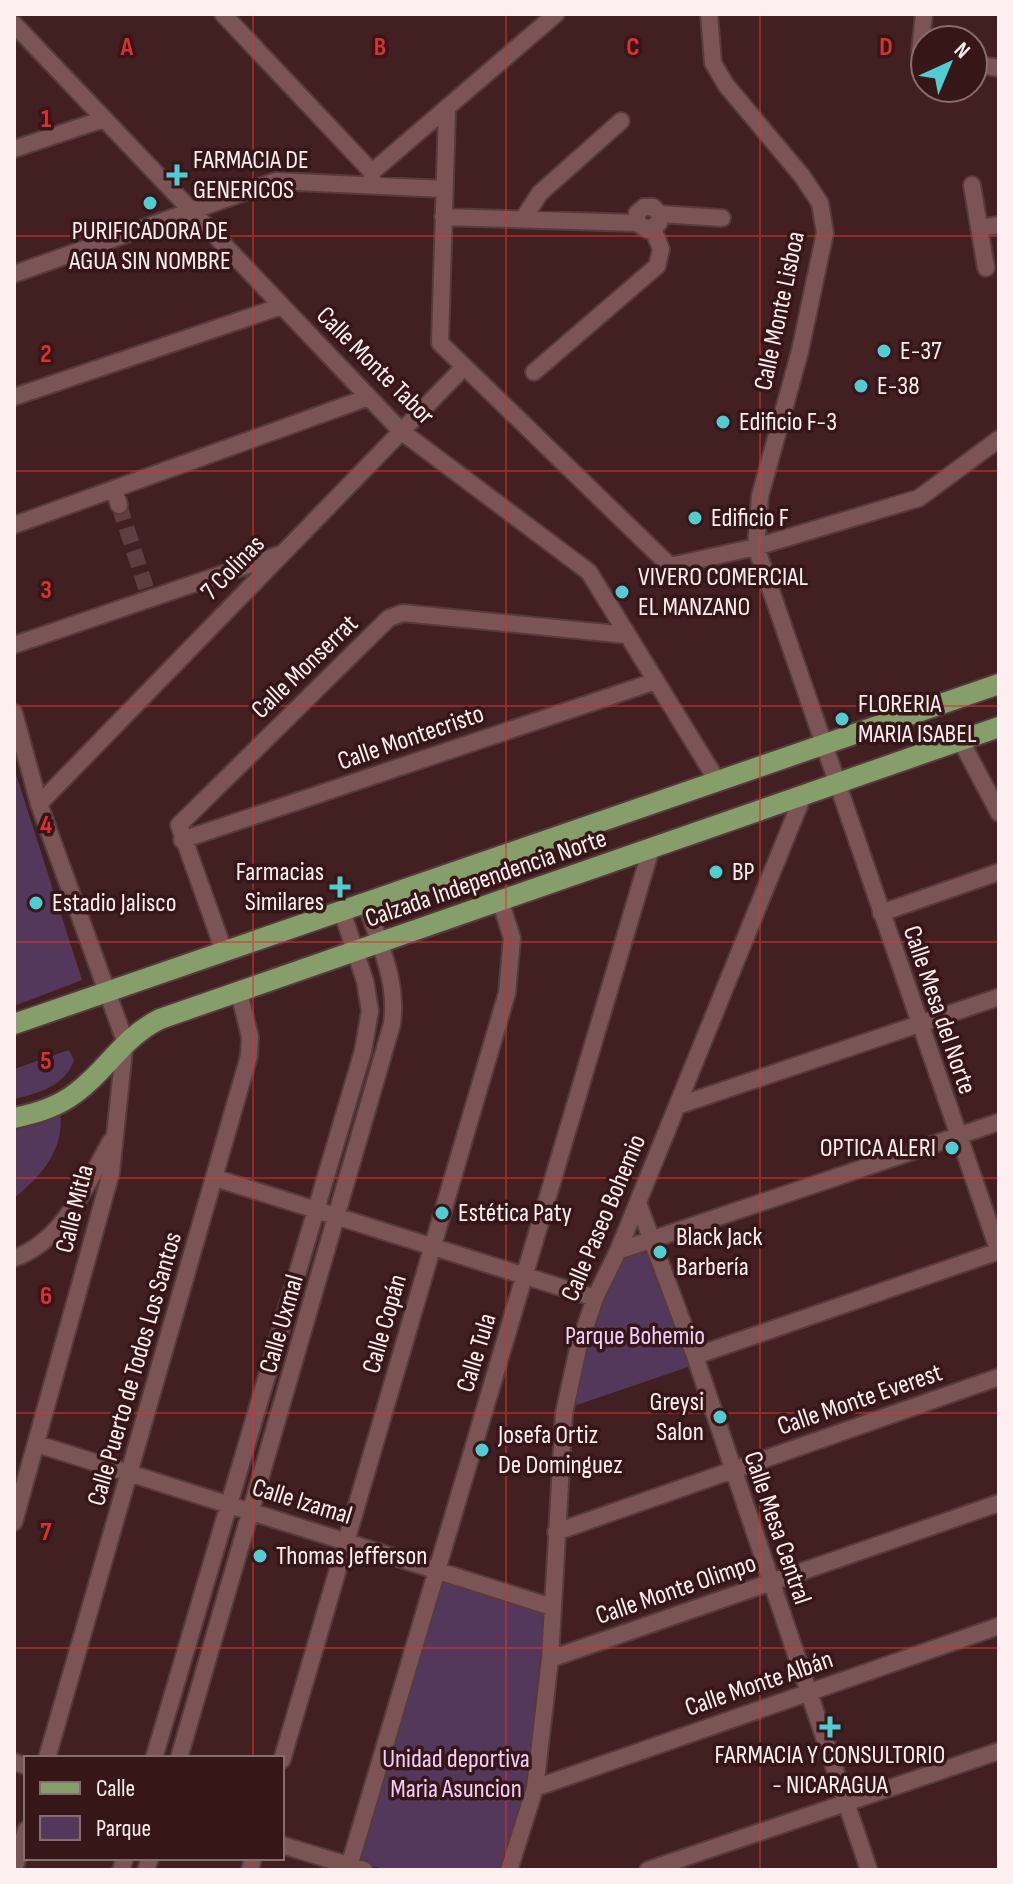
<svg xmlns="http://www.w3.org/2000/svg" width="1013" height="1884" font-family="'Sofia Sans Condensed',sans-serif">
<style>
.green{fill:#54385c}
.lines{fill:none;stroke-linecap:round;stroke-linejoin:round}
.minor-tunnel{stroke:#5e3f41;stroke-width:16;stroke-dasharray:16 8;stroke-linecap:butt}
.minor-casing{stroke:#563b3d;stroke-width:20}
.major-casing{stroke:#563b3d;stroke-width:24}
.minor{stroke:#7b5555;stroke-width:16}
.major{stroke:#869e6a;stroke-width:20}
.grid{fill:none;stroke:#d83232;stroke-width:2;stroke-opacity:0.55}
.poi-dot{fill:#52ccd0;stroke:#371618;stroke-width:3}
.labels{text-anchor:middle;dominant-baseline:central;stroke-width:7;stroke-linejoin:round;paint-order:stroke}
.poi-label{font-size:26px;fill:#fdefef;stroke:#371618;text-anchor:start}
.street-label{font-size:26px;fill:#fdefef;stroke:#371618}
.park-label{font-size:26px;fill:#f0cffb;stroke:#371618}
.grid-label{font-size:26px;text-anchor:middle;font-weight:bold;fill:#d83232;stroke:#371618;stroke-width:7;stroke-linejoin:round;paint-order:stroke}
</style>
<rect width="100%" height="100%" fill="#422022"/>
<path class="green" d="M 14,768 L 82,980 L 14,1006 Z
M 69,1050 L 74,1060 C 65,1086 39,1093 14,1099 L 14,1069 Z
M 60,1113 C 65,1149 41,1177 14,1198 L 14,1131 Z
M 649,1253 L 694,1365 L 568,1408 L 584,1342 L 624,1254 Z
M 441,1581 L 545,1614 L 526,1787 L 500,1870 L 389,1870 L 356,1862 Z"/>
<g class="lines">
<path class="minor-tunnel" d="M 119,505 L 146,588"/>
<defs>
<path id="minor" d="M 223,14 L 372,172
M 709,14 L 713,63 L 726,85 L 802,176 L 820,203 L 825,233 L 800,351 L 760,496 L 756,547 L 999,1252
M 924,14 L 920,51 L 925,57
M 14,24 L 401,431 L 589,572 L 718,782
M 973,64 L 999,68
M 447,111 L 440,343 L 670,566 L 756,547 L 919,498 L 999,439
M 14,149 L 104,119
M 371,184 L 372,172 L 556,14
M 972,185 L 986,268
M 660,214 L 722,218
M 443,217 L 637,223 L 648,230 L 659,223 L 660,214 L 653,207 L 644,207 L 637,213 L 637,223
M 523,219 L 540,193 L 621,121
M 979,228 L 999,225
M 14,274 L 276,181 L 444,189
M 534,372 L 657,266 L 661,249 L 653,229
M 14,397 L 282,306
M 114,489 L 119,505
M 14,525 L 369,397
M 14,645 L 278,555
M 14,713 L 39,804 L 125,1041 L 111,1173 L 14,1522
M 961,741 L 999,813
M 39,804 L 464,367
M 182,840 L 656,681
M 881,913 L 999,872
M 224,951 L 179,825 L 389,618 L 403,613 L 627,635
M 677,1106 L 999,997
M 215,1178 L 595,1298
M 638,1203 L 695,1356 L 869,1870
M 618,1251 L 999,1122
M 14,1258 C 64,1241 87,1183 111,1141
M 695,1356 L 999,1251
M 37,1444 L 552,1607
M 556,1532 L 999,1377
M 550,1659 L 999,1503
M 47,1758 L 249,1056 L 250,1037 L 239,992
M 154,1758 L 363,1051 L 370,1011 L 365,981 L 342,911
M 179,1758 L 392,1024 C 398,980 379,944 366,903
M 282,1760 L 507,993 L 512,938 L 500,900
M 14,1762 L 26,1766
M 535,1788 L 999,1626
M 282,1845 L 364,1870
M 14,1870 L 26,1830
M 121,1870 L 125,1858
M 146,1870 L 150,1858
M 250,1870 L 253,1858
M 348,1870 L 651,849
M 509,1870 L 535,1788 L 550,1659 L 564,1413 L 578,1349 L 595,1298 L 618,1251 L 803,796
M 648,1870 L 999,1751"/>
<path id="major" d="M 14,1024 L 999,684
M 14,1118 C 37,1113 58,1107 77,1092 C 108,1069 122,1038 160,1019 L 999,727"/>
</defs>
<use href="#minor" class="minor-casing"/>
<use href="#major" class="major-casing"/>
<use href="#minor" class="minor"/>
<use href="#major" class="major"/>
</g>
<path class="grid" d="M 253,14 L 253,1758M 506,14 L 506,1870M 760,14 L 760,1870M 14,236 L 999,236M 14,471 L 999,471M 14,706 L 999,706M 14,942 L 999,942M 14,1178 L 999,1178M 14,1413 L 999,1413M 14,1648 L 999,1648M 253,1858 L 253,1870"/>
<g class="poi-dot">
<path d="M173 163h8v8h8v8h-8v8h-8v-8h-8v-8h8z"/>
<circle cx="150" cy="203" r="8"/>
<circle cx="884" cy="351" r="8"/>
<circle cx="861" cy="386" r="8"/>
<circle cx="723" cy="422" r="8"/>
<circle cx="695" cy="518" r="8"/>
<circle cx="622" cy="592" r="8"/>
<circle cx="842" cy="719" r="8"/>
<circle cx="716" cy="872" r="8"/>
<path d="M336 875h8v8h8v8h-8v8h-8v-8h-8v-8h8z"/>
<circle cx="36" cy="903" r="8"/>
<circle cx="952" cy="1148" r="8"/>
<circle cx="442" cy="1213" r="8"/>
<circle cx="660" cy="1252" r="8"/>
<circle cx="720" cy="1417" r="8"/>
<circle cx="482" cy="1450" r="8"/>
<circle cx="260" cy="1556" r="8"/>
<path d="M826 1715h8v8h8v8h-8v8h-8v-8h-8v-8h8z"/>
</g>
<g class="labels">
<g class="poi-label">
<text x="193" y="160">FARMACIA DE<tspan x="193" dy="30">GENERICOS</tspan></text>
<text x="150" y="231" text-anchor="middle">PURIFICADORA DE<tspan x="150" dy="30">AGUA SIN NOMBRE</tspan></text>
<text x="900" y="351">E-37</text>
<text x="877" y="386">E-38</text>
<text x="739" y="422">Edificio F-3</text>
<text x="711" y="518">Edificio F</text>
<text x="638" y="577">VIVERO COMERCIAL<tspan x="638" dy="30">EL MANZANO</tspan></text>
<text x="858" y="704">FLORERIA<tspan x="858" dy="30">MARIA ISABEL</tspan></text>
<text x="324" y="872" text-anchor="end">Farmacias<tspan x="324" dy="30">Similares</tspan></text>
<text x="732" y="872">BP</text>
<text x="52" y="903">Estadio Jalisco</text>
<text x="936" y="1148" text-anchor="end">OPTICA ALERI</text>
<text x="458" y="1213">Estética Paty</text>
<text x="676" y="1237">Black Jack<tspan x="676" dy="30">Barbería</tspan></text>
<text x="704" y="1402" text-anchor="end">Greysi<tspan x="704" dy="30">Salon</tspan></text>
<text x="498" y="1435">Josefa Ortiz<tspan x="498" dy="30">De Dominguez</tspan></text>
<text x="276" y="1556">Thomas Jefferson</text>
<text x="830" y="1755" text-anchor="middle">FARMACIA Y CONSULTORIO<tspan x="830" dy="30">- NICARAGUA</tspan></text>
</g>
<g class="street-label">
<text transform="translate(780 311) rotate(-78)">Calle Monte Lisboa</text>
<text transform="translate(375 366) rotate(45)">Calle Monte Tabor</text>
<text transform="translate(233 568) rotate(-46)">7 Colinas</text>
<text transform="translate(305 667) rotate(-44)">Calle Monserrat</text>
<text transform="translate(411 738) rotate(-19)">Calle Montecristo</text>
<text transform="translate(486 879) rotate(-19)">Calzada Independencia Norte</text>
<text transform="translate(939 1010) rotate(71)">Calle Mesa del Norte</text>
<text transform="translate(75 1209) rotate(-76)">Calle Mitla</text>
<text transform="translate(604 1218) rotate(-67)">Calle Paseo Bohemio</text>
<text transform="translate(282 1324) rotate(-74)">Calle Uxmal</text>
<text transform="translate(385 1324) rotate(-74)">Calle Copán</text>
<text transform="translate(477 1353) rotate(-73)">Calle Tula</text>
<text transform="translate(135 1369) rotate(-74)">Calle Puerto de Todos Los Santos</text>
<text transform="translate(860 1400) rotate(-19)">Calle Monte Everest</text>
<text transform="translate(302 1502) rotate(17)">Calle Izamal</text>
<text transform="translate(777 1528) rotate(71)">Calle Mesa Central</text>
<text transform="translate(676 1590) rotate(-19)">Calle Monte Olimpo</text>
<text transform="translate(759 1684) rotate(-19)">Calle Monte Albán</text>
</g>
<g class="park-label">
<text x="635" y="1336">Parque Bohemio</text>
<text x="456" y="1759">Unidad deportiva<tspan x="456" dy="30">Maria Asuncion</tspan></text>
</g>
</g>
<g class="grid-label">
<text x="127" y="55">A</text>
<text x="380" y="55">B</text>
<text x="633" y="55">C</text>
<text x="886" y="55">D</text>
<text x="46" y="127">1</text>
<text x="46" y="362">2</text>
<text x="46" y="598">3</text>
<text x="46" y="833">4</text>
<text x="46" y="1069">5</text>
<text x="46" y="1304">6</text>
<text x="46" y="1540">7</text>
</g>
<rect width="1013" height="1884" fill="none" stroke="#fdefef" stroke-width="32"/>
<rect x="24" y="1756" width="260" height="104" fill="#371618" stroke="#866d6e" stroke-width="2"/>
<rect x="40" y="1782" width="40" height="12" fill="#869e6a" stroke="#866d6e" stroke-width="2"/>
<text x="96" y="1796" font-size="24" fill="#fdefef">Calle</text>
<rect x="40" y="1816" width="40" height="24" fill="#54385c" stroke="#866d6e" stroke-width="2"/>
<text x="96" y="1836" font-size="24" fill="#fdefef">Parque</text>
<g transform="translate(949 64) rotate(44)"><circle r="38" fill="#371618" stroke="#866d6e" stroke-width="2"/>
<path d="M0-6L14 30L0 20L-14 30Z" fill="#52ccd0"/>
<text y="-12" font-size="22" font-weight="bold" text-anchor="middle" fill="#fdefef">N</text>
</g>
</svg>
